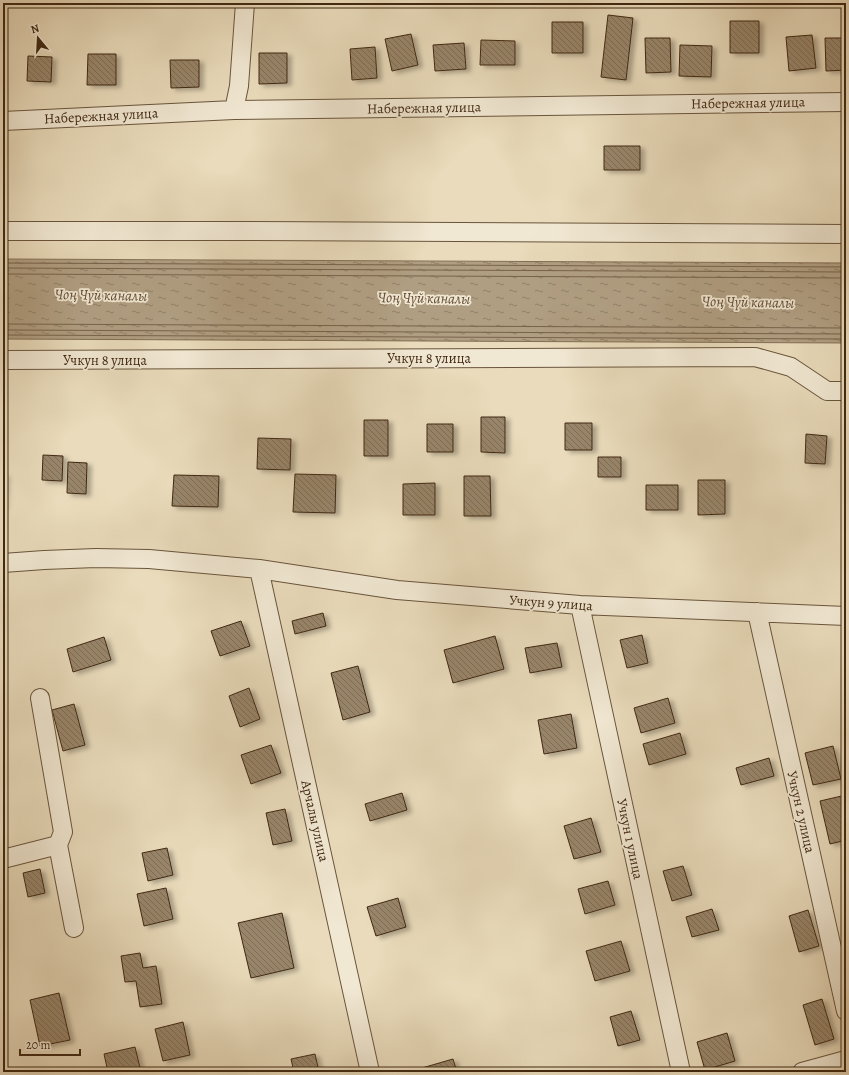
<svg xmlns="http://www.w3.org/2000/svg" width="849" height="1075" font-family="Alegreya,serif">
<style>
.water{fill:url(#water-ripples);stroke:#836f55}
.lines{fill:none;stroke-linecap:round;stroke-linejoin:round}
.shore{stroke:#78634a;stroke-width:1}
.building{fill:url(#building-back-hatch);stroke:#402812;filter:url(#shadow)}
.minor-casing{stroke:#6a553c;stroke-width:20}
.minor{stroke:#f1e8d3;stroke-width:18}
.labels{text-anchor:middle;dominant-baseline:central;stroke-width:3.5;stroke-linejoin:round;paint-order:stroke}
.street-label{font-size:14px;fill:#402812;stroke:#f1e8d3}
.water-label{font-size:15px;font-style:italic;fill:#624b34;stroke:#f1e8d3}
</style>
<defs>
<pattern id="water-ripples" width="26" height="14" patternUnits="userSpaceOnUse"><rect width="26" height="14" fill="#b09e82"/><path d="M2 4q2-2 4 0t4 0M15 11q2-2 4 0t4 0" fill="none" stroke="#918169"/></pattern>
<pattern id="building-back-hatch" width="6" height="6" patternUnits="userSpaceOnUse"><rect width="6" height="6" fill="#98856a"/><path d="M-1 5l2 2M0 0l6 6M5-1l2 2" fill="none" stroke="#7d6d56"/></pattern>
<filter id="shadow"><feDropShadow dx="4.5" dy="2.5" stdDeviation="2" flood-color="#0004"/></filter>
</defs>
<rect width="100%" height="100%" fill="#e9dbbb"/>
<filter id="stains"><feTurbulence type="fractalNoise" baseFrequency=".005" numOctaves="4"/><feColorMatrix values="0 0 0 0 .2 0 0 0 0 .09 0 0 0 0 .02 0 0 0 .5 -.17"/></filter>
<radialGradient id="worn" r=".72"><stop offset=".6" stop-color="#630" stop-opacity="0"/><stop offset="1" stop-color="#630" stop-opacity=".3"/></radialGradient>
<path class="water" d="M 3,259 L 846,263 L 846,343 L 3,339 Z"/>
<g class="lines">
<path class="shore" d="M 3,263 L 846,267
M 3,268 L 846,272
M 3,274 L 846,278
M 3,324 L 846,328
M 3,330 L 846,334
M 3,335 L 846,339"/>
</g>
<path class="building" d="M 608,15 L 633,18 L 626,80 L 601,77 Z
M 730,21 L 759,21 L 759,53 L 730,53 Z
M 552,22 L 583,22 L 583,53 L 552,53 Z
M 411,34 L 418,65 L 392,71 L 385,39 Z
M 812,35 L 816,68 L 789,71 L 786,37 Z
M 645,38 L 670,38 L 671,72 L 646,73 Z
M 825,38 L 846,38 L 846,70 L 826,71 Z
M 481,40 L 515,41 L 515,65 L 480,65 Z
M 464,43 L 466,69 L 435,71 L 433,45 Z
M 680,45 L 712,46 L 711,77 L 679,76 Z
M 375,47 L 377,78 L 352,80 L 350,49 Z
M 259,53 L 287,53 L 287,83 L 259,84 Z
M 88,54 L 116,54 L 116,85 L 87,85 Z
M 28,56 L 52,57 L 51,82 L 27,81 Z
M 170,60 L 199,60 L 199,87 L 171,88 Z
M 604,146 L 640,146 L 640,170 L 604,170 Z
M 481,417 L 505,417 L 505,453 L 481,452 Z
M 364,420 L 388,420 L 388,456 L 364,456 Z
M 565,423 L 592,423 L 592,450 L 565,450 Z
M 427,424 L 453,424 L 453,452 L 427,452 Z
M 806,434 L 827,436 L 825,464 L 805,463 Z
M 258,438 L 291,439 L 290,470 L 257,469 Z
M 43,455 L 63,456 L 62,481 L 42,480 Z
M 598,457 L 621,457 L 621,477 L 598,477 Z
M 68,462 L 87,463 L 86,494 L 67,493 Z
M 3,474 L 5,474 L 3,508 Z
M 295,474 L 336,475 L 335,513 L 293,512 Z
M 174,475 L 219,476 L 218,507 L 172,506 Z
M 464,476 L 490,476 L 491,516 L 464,516 Z
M 698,480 L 725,480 L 725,514 L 698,515 Z
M 435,483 L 435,515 L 403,515 L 403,484 Z
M 646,485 L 678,485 L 678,510 L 646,510 Z
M 323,613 L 326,626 L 295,634 L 292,621 Z
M 241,621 L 250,646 L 220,656 L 211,631 Z
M 642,635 L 648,663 L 627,668 L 620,640 Z
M 495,636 L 504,669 L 453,683 L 444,650 Z
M 104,637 L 111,660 L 73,672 L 67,649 Z
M 557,643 L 562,667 L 530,673 L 525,648 Z
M 358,666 L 370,712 L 343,720 L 331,673 Z
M 249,688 L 260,719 L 240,727 L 229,696 Z
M 668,698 L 675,723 L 641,733 L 634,708 Z
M 74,704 L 85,745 L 63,751 L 52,710 Z
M 571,714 L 577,748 L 544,754 L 538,720 Z
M 680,733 L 686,754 L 649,765 L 643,744 Z
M 271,745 L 281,773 L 251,784 L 241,755 Z
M 833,746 L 841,779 L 813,785 L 805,753 Z
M 769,758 L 774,776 L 741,785 L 736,768 Z
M 402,793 L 407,810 L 370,821 L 365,804 Z
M 846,795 L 846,840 L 830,844 L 820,801 Z
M 285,809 L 292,841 L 273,845 L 266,813 Z
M 591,818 L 601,852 L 574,859 L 564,826 Z
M 167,848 L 173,875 L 148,881 L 142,853 Z
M 683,866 L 692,895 L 672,901 L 663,871 Z
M 40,869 L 45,893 L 28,897 L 23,873 Z
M 608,881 L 615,905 L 585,914 L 578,889 Z
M 166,888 L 173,919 L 144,926 L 137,894 Z
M 398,898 L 406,927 L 376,936 L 367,907 Z
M 712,909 L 719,930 L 692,937 L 686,917 Z
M 808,910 L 819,946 L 799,952 L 789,916 Z
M 282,913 L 294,968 L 251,978 L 238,923 Z
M 621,941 L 630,971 L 595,981 L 586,951 Z
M 140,953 L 143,968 L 156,966 L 162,1004 L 140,1007 L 136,981 L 125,982 L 121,956 Z
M 59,993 L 70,1040 L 40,1046 L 30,1000 Z
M 822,999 L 834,1039 L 815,1045 L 803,1005 Z
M 631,1011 L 640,1040 L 618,1046 L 610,1017 Z
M 183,1022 L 190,1055 L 163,1061 L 155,1029 Z
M 727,1033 L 735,1061 L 705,1070 L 697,1042 Z
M 135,1047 L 141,1072 L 108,1072 L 104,1054 Z
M 315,1054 L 319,1072 L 294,1072 L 291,1059 Z
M 453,1059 L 457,1072 L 415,1072 L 415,1070 Z"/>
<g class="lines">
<defs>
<path id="minor" d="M 234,110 L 239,86 L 245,3
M 3,121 L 234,110 L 846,102
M 3,231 L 240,231 L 846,234
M 3,360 L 755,357 L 791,367 L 827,391 L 846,391
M 3,563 L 44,560 L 96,558 L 149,559 L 259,569 L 397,590 L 580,605 L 846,616
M 259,569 L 370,1072
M 580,605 L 681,1072
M 757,612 L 846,1011
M 40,698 L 63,832 L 58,845 L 74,928
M 3,859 L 58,845
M 802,1072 L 846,1060"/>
</defs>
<use href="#minor" class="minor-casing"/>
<use href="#minor" class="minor"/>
</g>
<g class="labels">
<g class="street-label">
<text transform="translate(748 103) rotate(-1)">Набережная улица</text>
<text transform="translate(424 108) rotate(-1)">Набережная улица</text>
<text transform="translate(101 116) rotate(-3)">Набережная улица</text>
<text x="429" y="358">Учкун 8 улица</text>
<text x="105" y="360">Учкун 8 улица</text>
<text transform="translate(551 603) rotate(4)">Учкун 9 улица</text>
<text transform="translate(801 812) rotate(77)">Учкун 2 улица</text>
<text transform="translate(315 821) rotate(77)">Арчалы улица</text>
<text transform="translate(630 839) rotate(78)">Учкун 1 улица</text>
</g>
<g class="water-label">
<text transform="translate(101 295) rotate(1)">Чоң Чүй каналы</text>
<text transform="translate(424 298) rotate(1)">Чоң Чүй каналы</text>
<text transform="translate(748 302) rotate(1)">Чоң Чүй каналы</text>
</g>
</g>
<rect width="849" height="1075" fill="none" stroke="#e9dbbb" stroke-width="16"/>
<rect x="4" y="4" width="841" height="1067" fill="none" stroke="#402812" stroke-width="2"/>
<rect x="8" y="8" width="833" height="1059" fill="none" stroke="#402812"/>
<g transform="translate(38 38) rotate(342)" stroke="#f1e8d3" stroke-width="3" paint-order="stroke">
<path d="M0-3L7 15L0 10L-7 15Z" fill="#402812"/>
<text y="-6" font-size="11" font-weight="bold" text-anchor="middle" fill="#402812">N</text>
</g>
<path d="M20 1049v6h60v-6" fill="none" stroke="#402812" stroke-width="2"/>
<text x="26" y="1049" font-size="12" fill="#402812" stroke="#f1e8d3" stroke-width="3" paint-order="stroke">20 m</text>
<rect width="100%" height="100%" filter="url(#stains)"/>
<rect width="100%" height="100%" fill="url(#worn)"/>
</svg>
